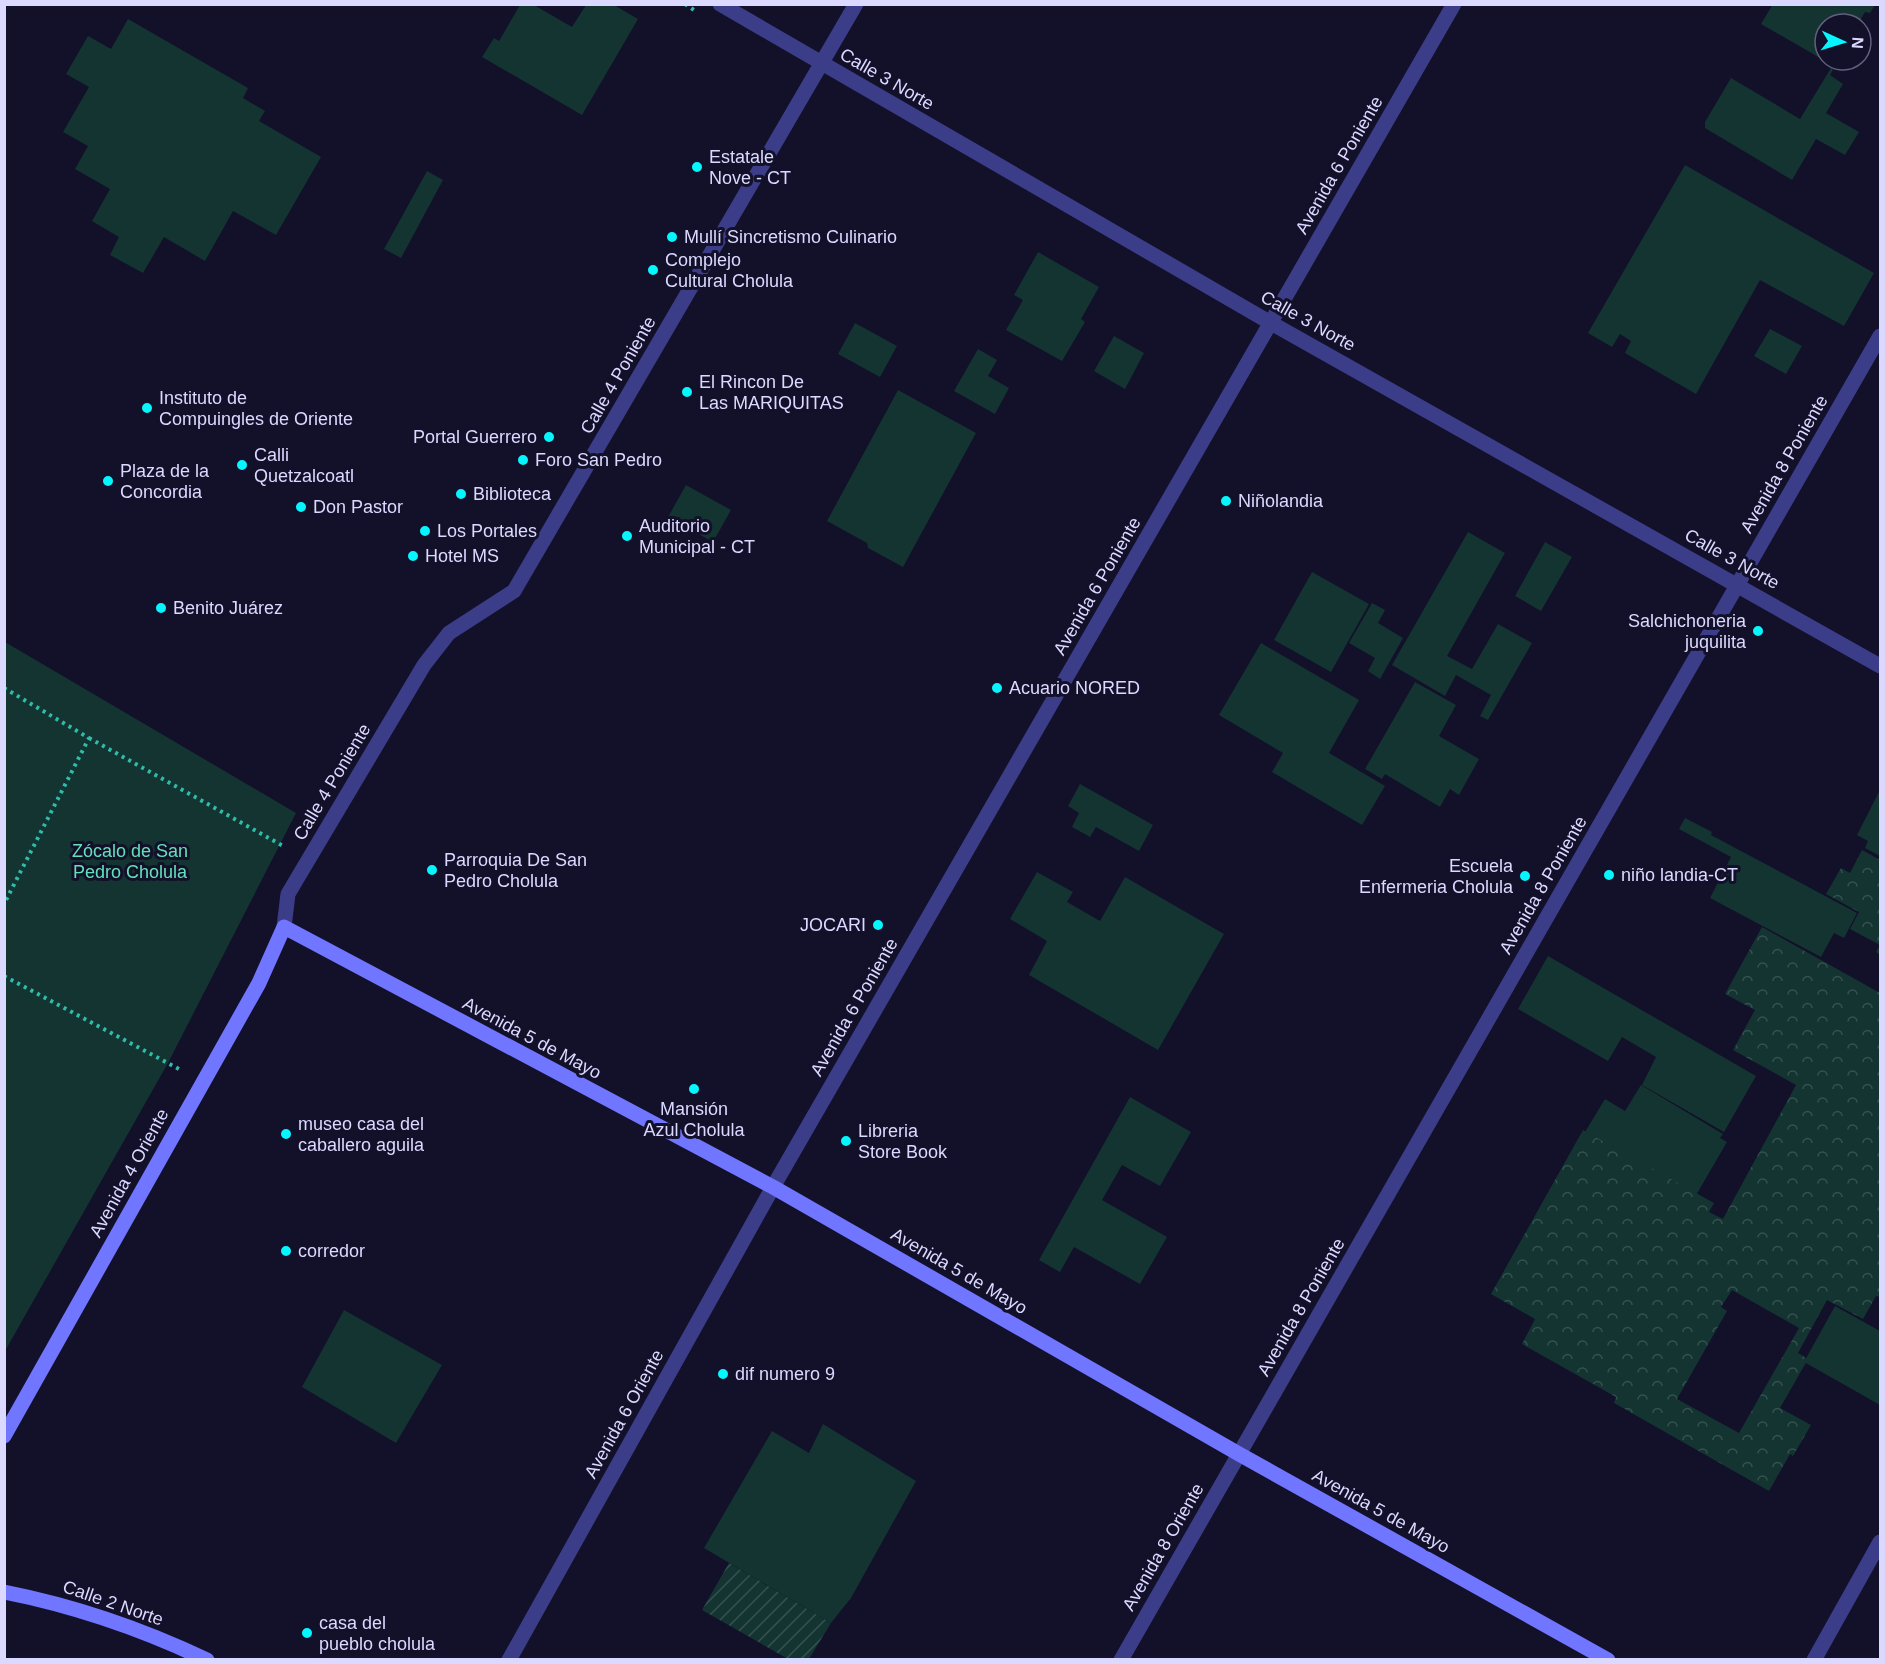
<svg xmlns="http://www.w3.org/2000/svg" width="1885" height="1664" font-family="Arial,sans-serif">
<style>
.green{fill:#133431}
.forest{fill:url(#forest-crowns);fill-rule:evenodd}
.garden{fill:url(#garden-furrows)}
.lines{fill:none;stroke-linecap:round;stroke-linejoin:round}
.path{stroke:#2fbdab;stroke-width:4;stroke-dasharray:3 4.5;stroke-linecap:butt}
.street{stroke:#3b3d89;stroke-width:15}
.secondary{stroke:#7076ff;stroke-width:15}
.poi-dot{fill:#05f6ff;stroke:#13102a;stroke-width:2}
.labels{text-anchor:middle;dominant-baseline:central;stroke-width:6;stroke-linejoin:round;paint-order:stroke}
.street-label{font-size:18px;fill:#dbd9ff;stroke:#13102a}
.poi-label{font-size:18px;fill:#dbd9ff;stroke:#13102a;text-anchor:start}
.park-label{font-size:18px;fill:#63e1ba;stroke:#13102a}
</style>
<defs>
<pattern id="forest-crowns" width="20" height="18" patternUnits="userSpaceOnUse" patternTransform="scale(1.5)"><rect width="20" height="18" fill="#133431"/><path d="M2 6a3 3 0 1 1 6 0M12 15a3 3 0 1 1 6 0" fill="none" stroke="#355150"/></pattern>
<pattern id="garden-furrows" width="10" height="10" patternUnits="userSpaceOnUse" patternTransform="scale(1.5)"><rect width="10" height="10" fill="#133431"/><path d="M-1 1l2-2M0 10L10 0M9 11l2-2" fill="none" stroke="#355150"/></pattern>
</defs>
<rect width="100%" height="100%" fill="#13102a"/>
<path class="green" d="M 1773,4 L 1875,4 L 1875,5 L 1870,13 L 1865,12 L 1858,24 L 1825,24 L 1825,60 L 1837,60 L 1834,66 L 1761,24 Z
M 520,5 L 534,5 L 572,27 L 586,5 L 614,5 L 638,19 L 582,115 L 482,57 L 494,38 L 499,41 Z
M 128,19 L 248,88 L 243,98 L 265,111 L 259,121 L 321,157 L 276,235 L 233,211 L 205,261 L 164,237 L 143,273 L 110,255 L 119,237 L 92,221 L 110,189 L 75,169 L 88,146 L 63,132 L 89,87 L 66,74 L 88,36 L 111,49 Z
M 1831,68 L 1833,70 L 1830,75 L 1843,84 L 1826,113 L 1859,132 L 1845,155 L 1816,139 L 1792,180 L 1705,128 L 1705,122 L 1731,78 L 1800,119 Z
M 1685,165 L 1874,273 L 1844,326 L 1760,280 L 1696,394 L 1625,353 L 1631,341 L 1620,334 L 1612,347 L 1588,333 Z
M 427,171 L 443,180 L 401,258 L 384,249 Z
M 1038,252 L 1099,287 L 1081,319 L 1085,322 L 1062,361 L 1006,330 L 1023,300 L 1014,295 Z
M 855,323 L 897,346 L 880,377 L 838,354 Z
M 1770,329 L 1802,346 L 1786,374 L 1754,356 Z
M 1114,336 L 1144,353 L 1125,389 L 1094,371 Z
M 978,349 L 997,360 L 988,376 L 1009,388 L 995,414 L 954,391 Z
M 898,390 L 976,433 L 903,567 L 868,548 L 867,543 L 827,521 Z
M 686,485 L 731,510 L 713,542 L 668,517 Z
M 1468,532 L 1505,553 L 1447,656 L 1472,669 L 1498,624 L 1532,643 L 1488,720 L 1480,716 L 1491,695 L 1456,675 L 1445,696 L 1392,665 Z
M 1545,542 L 1572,557 L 1541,611 L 1515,596 Z
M 1312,572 L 1369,604 L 1331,672 L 1274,640 Z
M 1372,603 L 1385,610 L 1378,623 L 1403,638 L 1380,679 L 1368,671 L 1375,658 L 1349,643 Z
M 5,642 L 296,813 L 168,1063 L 5,1351 Z
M 1261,643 L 1359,700 L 1329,753 L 1385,786 L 1362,825 L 1272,772 L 1283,753 L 1219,715 Z
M 1415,682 L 1456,705 L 1439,736 L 1479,759 L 1459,795 L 1450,789 L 1440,807 L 1385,774 L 1382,779 L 1365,769 Z
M 1080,784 L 1153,825 L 1139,851 L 1096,827 L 1090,837 L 1072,827 L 1079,813 L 1068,806 Z
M 1880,790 L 1880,856 L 1865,848 L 1868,841 L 1857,835 Z
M 1685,818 L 1712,832 L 1711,835 L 1857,913 L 1844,938 L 1834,933 L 1821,957 L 1710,898 L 1731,857 L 1679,829 Z
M 1037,872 L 1073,892 L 1067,902 L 1100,921 L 1125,877 L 1224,934 L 1158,1050 L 1029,975 L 1047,941 L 1010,919 Z
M 1548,956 L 1756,1076 L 1724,1132 L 1642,1085 L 1656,1057 L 1622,1037 L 1608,1061 L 1518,1009 Z
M 1641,1085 L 1723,1134 L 1720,1138 L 1727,1142 L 1695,1197 L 1585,1132 L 1605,1099 L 1625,1111 Z
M 1130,1097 L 1191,1132 L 1160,1186 L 1122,1165 L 1102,1200 L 1167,1237 L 1140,1284 L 1074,1247 L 1060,1272 L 1039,1260 Z
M 1835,1306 L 1880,1331 L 1880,1405 L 1804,1362 Z
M 344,1310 L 442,1365 L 396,1443 L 302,1387 Z
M 823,1424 L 916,1481 L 851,1598 L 831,1623 L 704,1548 L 772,1431 L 809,1453 Z"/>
<path class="forest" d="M 1862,850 L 1880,860 L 1880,955 L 1876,952 L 1880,945 L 1850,929 L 1859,912 L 1826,894 L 1841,868 L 1850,873 Z
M 1762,927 L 1880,993 L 1880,1297 L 1876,1296 L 1863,1319 L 1827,1300 L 1798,1353 L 1808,1359 L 1780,1408 L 1811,1425 L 1793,1456 L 1790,1454 L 1769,1491 L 1614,1403 L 1616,1397 L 1522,1344 L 1535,1319 L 1491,1294 L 1583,1130 L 1714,1203 L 1709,1212 L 1723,1219 L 1796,1085 L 1733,1050 L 1755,1010 L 1725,994 ZM 1732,1290 L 1799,1328 L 1739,1433 L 1677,1399 L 1727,1311 L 1721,1307 Z"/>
<path class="garden" d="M 729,1563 L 831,1623 L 809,1659 L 788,1659 L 702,1610 Z"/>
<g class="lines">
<path class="path" d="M 685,4 L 694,10
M 4,688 L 89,738 L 4,904
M 89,738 L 285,847
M 4,976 L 179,1069"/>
<path class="street" d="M 720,4 L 1271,323 L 1880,666
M 284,927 L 288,894 L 424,665 L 449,633 L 514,591 L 856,4
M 509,1660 L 773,1187 L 1454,4
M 1121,1660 L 1880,336
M 1814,1660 L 1880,1542"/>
<path class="secondary" d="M 4,1436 L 259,983 L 284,927 L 773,1187 L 1239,1454 L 1608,1660
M 4,1592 C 75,1606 142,1629 207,1660"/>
</g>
<g class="poi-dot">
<circle cx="697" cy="167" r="6"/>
<circle cx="672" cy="237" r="6"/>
<circle cx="653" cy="270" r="6"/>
<circle cx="687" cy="392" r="6"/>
<circle cx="147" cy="408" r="6"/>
<circle cx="549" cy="437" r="6"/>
<circle cx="523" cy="460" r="6"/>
<circle cx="242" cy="465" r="6"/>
<circle cx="108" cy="481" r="6"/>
<circle cx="461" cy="494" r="6"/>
<circle cx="1226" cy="501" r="6"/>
<circle cx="301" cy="507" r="6"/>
<circle cx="425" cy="531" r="6"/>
<circle cx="627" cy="536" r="6"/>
<circle cx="413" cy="556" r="6"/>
<circle cx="161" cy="608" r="6"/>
<circle cx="1758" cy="631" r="6"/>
<circle cx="997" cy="688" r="6"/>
<circle cx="432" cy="870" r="6"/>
<circle cx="1609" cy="875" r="6"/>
<circle cx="1525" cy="876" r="6"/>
<circle cx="878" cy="925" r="6"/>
<circle cx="694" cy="1089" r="6"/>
<circle cx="286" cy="1134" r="6"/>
<circle cx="846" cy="1141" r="6"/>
<circle cx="286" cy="1251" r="6"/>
<circle cx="723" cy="1374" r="6"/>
<circle cx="307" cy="1633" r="6"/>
</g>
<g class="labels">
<g class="street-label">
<text transform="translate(887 79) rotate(30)">Calle 3 Norte</text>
<text transform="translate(1339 165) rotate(-60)">Avenida 6 Poniente</text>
<text transform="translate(1308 321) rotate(29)">Calle 3 Norte</text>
<text transform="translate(618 375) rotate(-60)">Calle 4 Poniente</text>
<text transform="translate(1784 464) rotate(-60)">Avenida 8 Poniente</text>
<text transform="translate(1732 559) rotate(29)">Calle 3 Norte</text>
<text transform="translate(1097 586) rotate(-60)">Avenida 6 Poniente</text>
<text transform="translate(332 782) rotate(-59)">Calle 4 Poniente</text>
<text transform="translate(1543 885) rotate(-60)">Avenida 8 Poniente</text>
<text transform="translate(854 1007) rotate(-60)">Avenida 6 Poniente</text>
<text transform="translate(532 1038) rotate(28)">Avenida 5 de Mayo</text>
<text transform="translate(129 1173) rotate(-61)">Avenida 4 Oriente</text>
<text transform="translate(959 1271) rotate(30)">Avenida 5 de Mayo</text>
<text transform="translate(1301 1307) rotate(-60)">Avenida 8 Poniente</text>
<text transform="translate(624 1414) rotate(-61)">Avenida 6 Oriente</text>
<text transform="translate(1381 1511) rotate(29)">Avenida 5 de Mayo</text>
<text transform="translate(1163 1547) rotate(-60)">Avenida 8 Oriente</text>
<text transform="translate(113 1603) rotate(19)">Calle 2 Norte</text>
</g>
<g class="poi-label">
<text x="709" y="157">Estatale<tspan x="709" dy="21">Nove - CT</tspan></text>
<text x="684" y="237">Mullí Sincretismo Culinario</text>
<text x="665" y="260">Complejo<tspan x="665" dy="21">Cultural Cholula</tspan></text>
<text x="699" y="382">El Rincon De<tspan x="699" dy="21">Las MARIQUITAS</tspan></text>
<text x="159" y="398">Instituto de<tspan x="159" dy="21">Compuingles de Oriente</tspan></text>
<text x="537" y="437" text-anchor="end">Portal Guerrero</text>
<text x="254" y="455">Calli<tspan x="254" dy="21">Quetzalcoatl</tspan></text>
<text x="535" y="460">Foro San Pedro</text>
<text x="120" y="471">Plaza de la<tspan x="120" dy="21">Concordia</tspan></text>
<text x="473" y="494">Biblioteca</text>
<text x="1238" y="501">Niñolandia</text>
<text x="313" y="507">Don Pastor</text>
<text x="639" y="526">Auditorio<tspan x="639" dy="21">Municipal - CT</tspan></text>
<text x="437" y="531">Los Portales</text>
<text x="425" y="556">Hotel MS</text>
<text x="173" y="608">Benito Juárez</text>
<text x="1746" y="621" text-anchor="end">Salchichoneria<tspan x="1746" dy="21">juquilita</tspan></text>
<text x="1009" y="688">Acuario NORED</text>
<text x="444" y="860">Parroquia De San<tspan x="444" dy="21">Pedro Cholula</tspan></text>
<text x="1513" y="866" text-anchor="end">Escuela<tspan x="1513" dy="21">Enfermeria Cholula</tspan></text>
<text x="1621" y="875">niño landia-CT</text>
<text x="866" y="925" text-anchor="end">JOCARI</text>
<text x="694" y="1109" text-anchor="middle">Mansión<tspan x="694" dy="21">Azul Cholula</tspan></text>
<text x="298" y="1124">museo casa del<tspan x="298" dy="21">caballero aguila</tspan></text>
<text x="858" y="1131">Libreria<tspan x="858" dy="21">Store Book</tspan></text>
<text x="298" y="1251">corredor</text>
<text x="735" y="1374">dif numero 9</text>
<text x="319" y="1623">casa del<tspan x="319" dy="21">pueblo cholula</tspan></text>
</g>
<g class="park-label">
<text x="130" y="851">Zócalo de San<tspan x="130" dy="21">Pedro Cholula</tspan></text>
</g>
</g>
<rect width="1885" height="1664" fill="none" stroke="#dbd9ff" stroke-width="12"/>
<g transform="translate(1843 42) rotate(94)"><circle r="28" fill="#13102a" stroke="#63607f" stroke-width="1.5"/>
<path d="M0-4.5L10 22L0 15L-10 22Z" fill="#05f6ff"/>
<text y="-9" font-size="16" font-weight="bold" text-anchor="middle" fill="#dbd9ff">N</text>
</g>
</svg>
